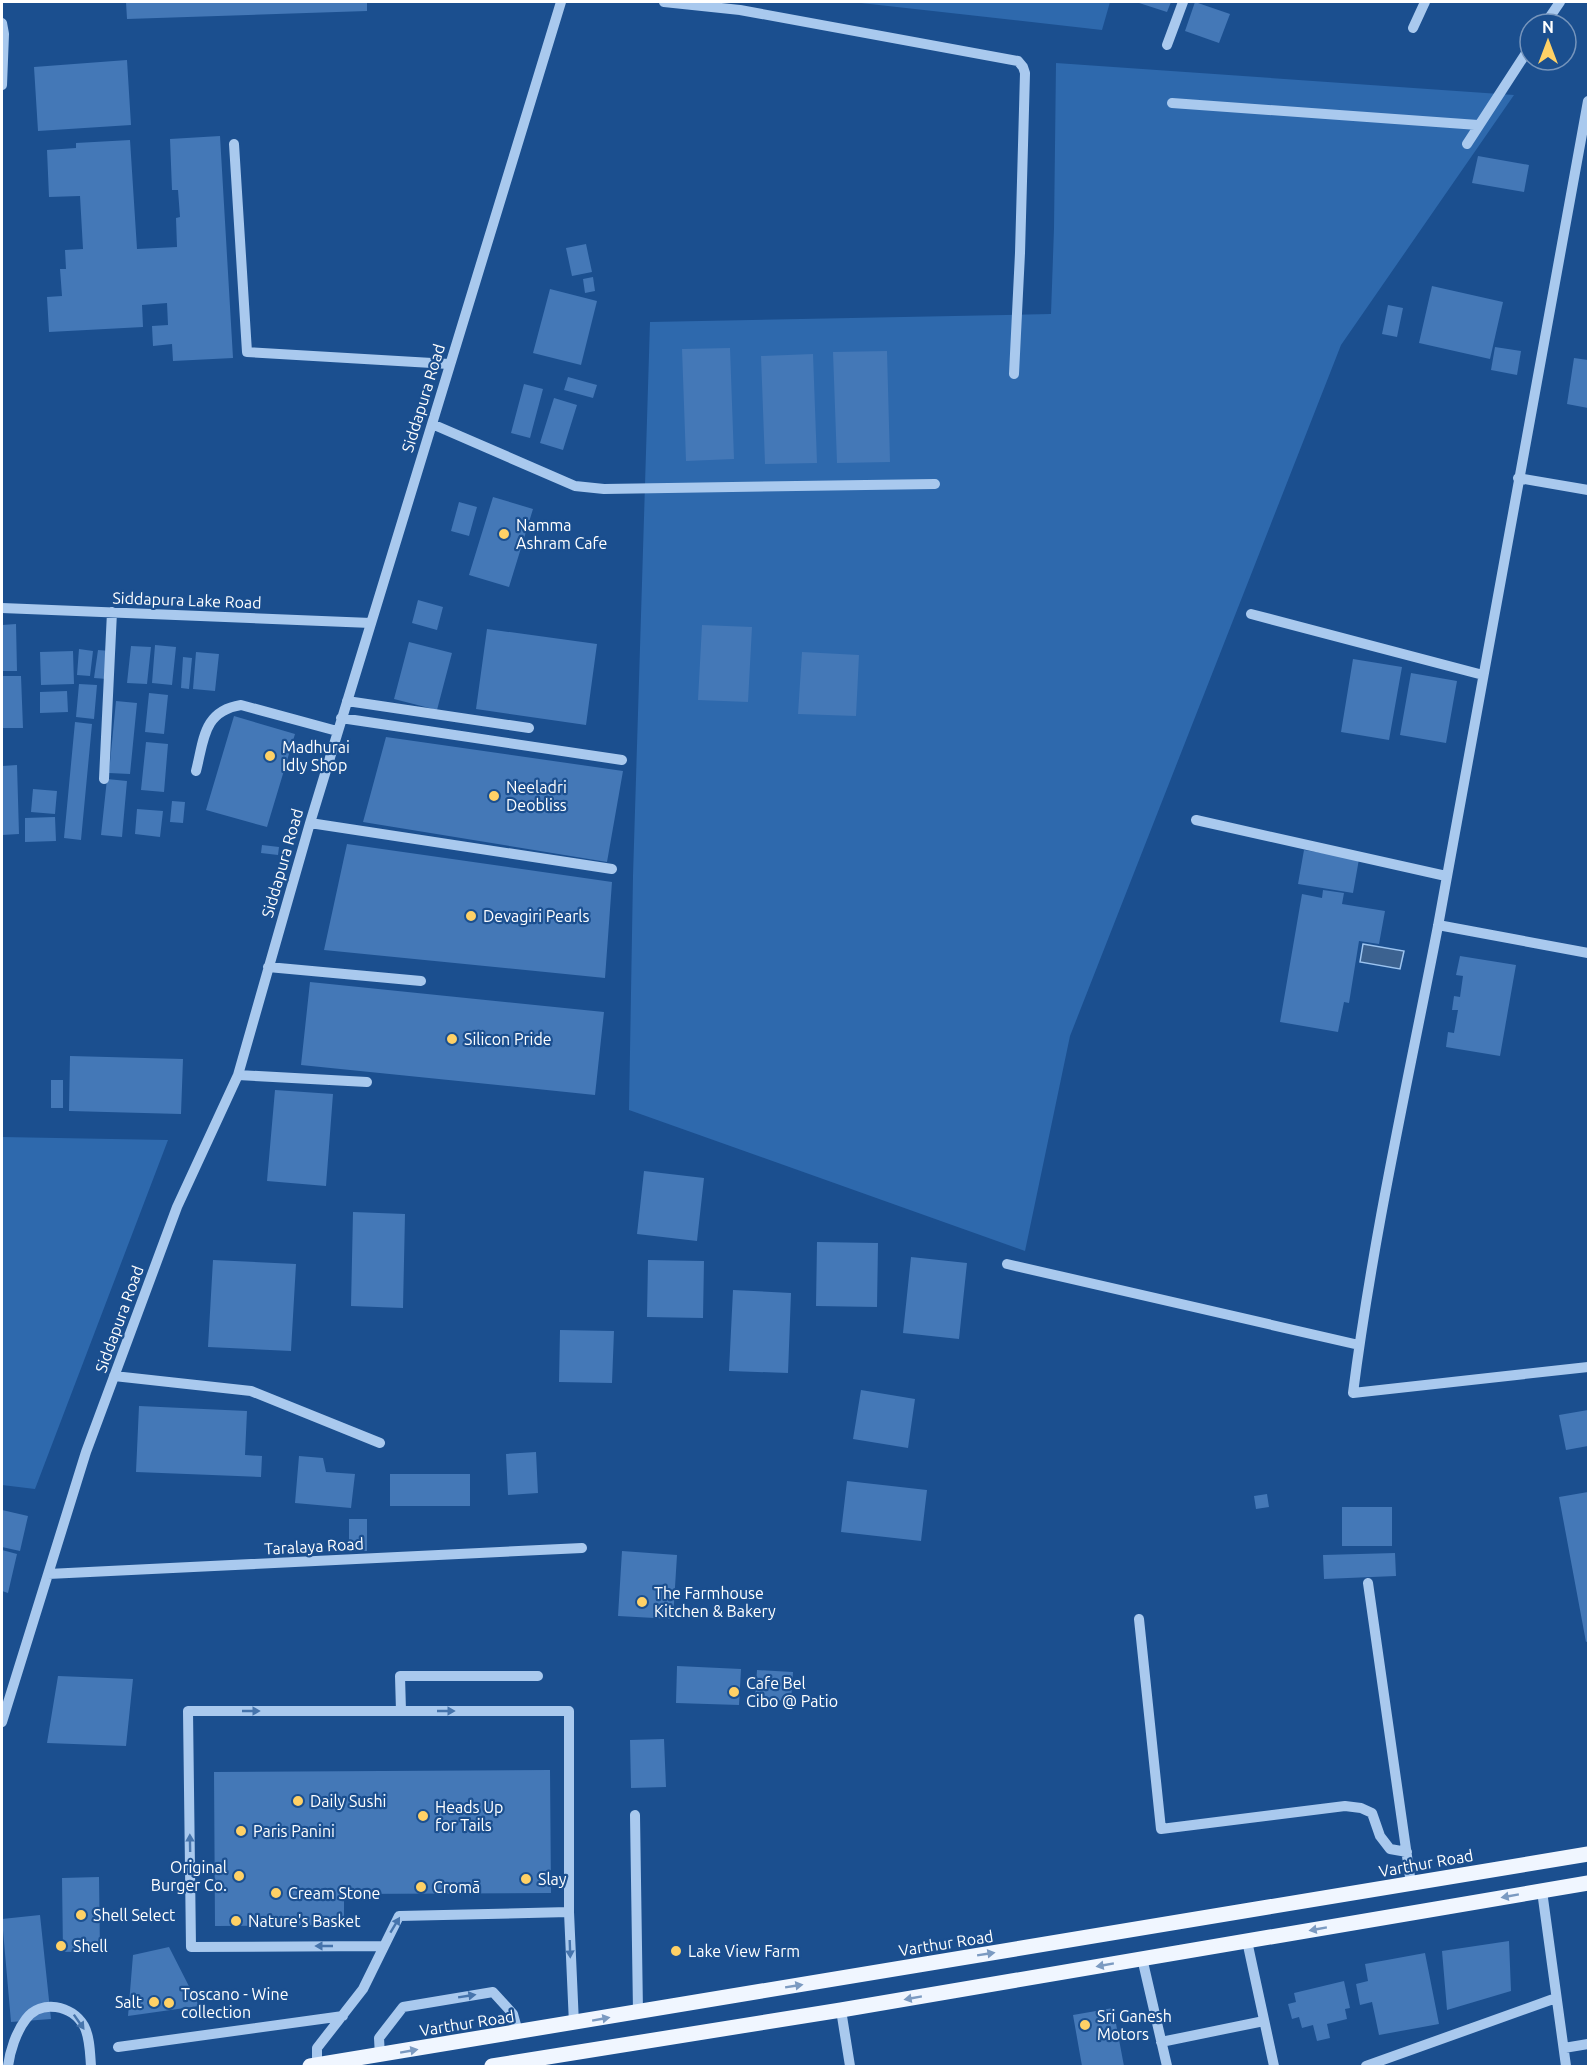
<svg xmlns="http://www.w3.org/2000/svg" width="1590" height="2068" font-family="Ubuntu,sans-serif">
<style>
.green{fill:#2e69ad}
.water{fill:#3c6290;stroke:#9cc4f0;stroke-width:1.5}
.building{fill:#4478b7}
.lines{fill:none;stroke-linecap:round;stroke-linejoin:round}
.minor{stroke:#a9c9ee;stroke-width:10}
.major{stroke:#f0f6ff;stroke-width:15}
.oneway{fill:#4674ac}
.oneway2{fill:#7b9ac1}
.poi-dot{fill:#ffd166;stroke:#1b4f8f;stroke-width:2}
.labels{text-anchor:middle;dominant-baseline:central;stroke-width:4.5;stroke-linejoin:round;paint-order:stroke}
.street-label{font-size:16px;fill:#fff;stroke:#1b4f8f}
.poi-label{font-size:16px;fill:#fff;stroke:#1b4f8f;text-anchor:start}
</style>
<rect width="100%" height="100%" fill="#1b4f8f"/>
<path class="green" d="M 852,2 L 1110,2 L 1102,30 Z
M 1056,63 L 1514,95 L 1341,345 L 1070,1036 L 1025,1251 L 629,1110 L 633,876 L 650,322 L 1051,314 L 1054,228 Z
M 2,1137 L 168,1140 L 35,1489 L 2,1485 Z"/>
<path class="water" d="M 1363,944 L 1404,951 L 1400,969 L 1360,962 Z"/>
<path class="building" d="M 126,2 L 367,2 L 367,11 L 127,19 Z
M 1136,2 L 1171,2 L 1167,12 Z
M 1195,2 L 1230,14 L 1219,43 L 1185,31 Z
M 127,60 L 131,125 L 38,131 L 34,67 Z
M 220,136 L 233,358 L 173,361 L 172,344 L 153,346 L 152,326 L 168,325 L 167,303 L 142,305 L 143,327 L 49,332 L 47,297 L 62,296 L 60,269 L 66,269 L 65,250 L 83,249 L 80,196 L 49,197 L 47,150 L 76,148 L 76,143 L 130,140 L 137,249 L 177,247 L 176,218 L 180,217 L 178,190 L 172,190 L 170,139 Z
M 1478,156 L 1529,165 L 1524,192 L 1472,183 Z
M 586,244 L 592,272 L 572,276 L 566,248 Z
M 593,277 L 595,291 L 585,293 L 583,279 Z
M 1432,286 L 1503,302 L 1490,359 L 1419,343 Z
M 550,289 L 597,301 L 581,365 L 533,353 Z
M 1388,305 L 1403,308 L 1397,337 L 1382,334 Z
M 1495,347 L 1521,351 L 1517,375 L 1491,370 Z
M 730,348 L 734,459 L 686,461 L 682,349 Z
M 887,351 L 890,462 L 837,463 L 833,352 Z
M 813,354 L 817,463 L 765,464 L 761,356 Z
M 1574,358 L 1588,360 L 1588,408 L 1567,404 Z
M 568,377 L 597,385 L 593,398 L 564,390 Z
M 524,384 L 543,389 L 530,438 L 511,433 Z
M 554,398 L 577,405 L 563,450 L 540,443 Z
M 493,497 L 533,509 L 509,587 L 469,575 Z
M 459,502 L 477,507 L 469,536 L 451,531 Z
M 418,600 L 443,607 L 437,630 L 412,623 Z
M 16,624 L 17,671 L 2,671 L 2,625 Z
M 702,625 L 752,627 L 748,702 L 698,700 Z
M 487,629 L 597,644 L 586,725 L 476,709 Z
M 409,642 L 452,653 L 437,710 L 394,699 Z
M 155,645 L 176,647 L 172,685 L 152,683 Z
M 131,646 L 151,647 L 147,684 L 127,683 Z
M 79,649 L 93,651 L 90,676 L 77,675 Z
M 98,650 L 110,651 L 107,679 L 94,678 Z
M 73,651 L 74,684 L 41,685 L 40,652 Z
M 196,652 L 219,654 L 215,691 L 193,689 Z
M 802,652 L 859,655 L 856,716 L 798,714 Z
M 183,657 L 192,658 L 189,689 L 181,688 Z
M 1353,659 L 1402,667 L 1389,740 L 1341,732 Z
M 1411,673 L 1457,681 L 1446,743 L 1400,735 Z
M 2,676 L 21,676 L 23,728 L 2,728 Z
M 79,684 L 97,685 L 94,719 L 76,717 Z
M 67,691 L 68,712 L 40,713 L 40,692 Z
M 149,693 L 168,695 L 164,734 L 145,732 Z
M 116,701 L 137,703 L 130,774 L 109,773 Z
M 234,716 L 295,734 L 267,827 L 206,810 Z
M 75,722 L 92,724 L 81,840 L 64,838 Z
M 386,737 L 623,771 L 607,862 L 363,822 Z
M 146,742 L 168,744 L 164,792 L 141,790 Z
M 17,765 L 19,834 L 2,835 L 2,766 Z
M 107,779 L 127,781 L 122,837 L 101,835 Z
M 33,789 L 57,791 L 55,814 L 31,812 Z
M 172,801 L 185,802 L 183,823 L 170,822 Z
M 137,809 L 163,811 L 160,837 L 135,834 Z
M 55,817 L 56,841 L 25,842 L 25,818 Z
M 347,844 L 612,882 L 605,978 L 324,950 Z
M 262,845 L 279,847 L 278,855 L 261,853 Z
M 1304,850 L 1359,859 L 1353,893 L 1298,884 Z
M 1323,890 L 1344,893 L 1342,904 L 1385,911 L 1379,944 L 1359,941 L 1349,1003 L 1344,1002 L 1338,1032 L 1280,1022 L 1302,894 L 1322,898 Z
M 1460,956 L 1516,965 L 1500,1056 L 1446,1047 L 1448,1032 L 1454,1033 L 1458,1010 L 1452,1010 L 1454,996 L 1460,997 L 1463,976 L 1456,975 Z
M 310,982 L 604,1012 L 595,1095 L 301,1065 Z
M 70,1056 L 183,1059 L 181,1114 L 69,1111 Z
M 51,1080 L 63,1080 L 63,1108 L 51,1108 Z
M 275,1090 L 333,1094 L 326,1186 L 267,1181 Z
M 644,1171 L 704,1178 L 697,1241 L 637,1234 Z
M 353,1212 L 405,1214 L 403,1308 L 351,1306 Z
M 817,1242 L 878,1243 L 877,1307 L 816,1306 Z
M 911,1257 L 967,1263 L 959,1339 L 903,1333 Z
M 213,1260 L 296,1264 L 291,1351 L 208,1347 Z
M 648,1260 L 704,1261 L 703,1318 L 647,1317 Z
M 733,1290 L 791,1293 L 788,1373 L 729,1371 Z
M 560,1330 L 614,1331 L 612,1383 L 559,1382 Z
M 861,1390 L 915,1399 L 908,1448 L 853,1439 Z
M 139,1406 L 247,1411 L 245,1455 L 262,1456 L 261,1477 L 136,1472 Z
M 1588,1410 L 1588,1446 L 1566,1450 L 1559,1415 Z
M 536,1452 L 538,1493 L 508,1495 L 506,1454 Z
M 299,1456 L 323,1458 L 326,1472 L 355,1474 L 351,1508 L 295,1503 Z
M 390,1474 L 470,1474 L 470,1506 L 390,1506 Z
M 847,1481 L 927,1490 L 921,1541 L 841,1532 Z
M 1588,1492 L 1588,1641 L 1586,1642 L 1559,1497 Z
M 1267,1494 L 1269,1507 L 1256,1509 L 1254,1496 Z
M 1342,1507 L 1392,1507 L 1392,1546 L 1342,1546 Z
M 2,1510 L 28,1516 L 20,1551 L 2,1547 Z
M 349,1519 L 367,1519 L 367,1551 L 349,1551 Z
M 2,1550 L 17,1554 L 8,1593 L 2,1591 Z
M 622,1551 L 677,1555 L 673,1619 L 618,1616 Z
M 1395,1553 L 1396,1576 L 1324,1579 L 1323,1555 Z
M 677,1666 L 741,1669 L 739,1705 L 676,1703 Z
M 757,1670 L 793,1672 L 791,1701 L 755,1699 Z
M 58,1676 L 133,1679 L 126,1746 L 47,1743 Z
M 664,1739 L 666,1787 L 631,1788 L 630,1740 Z
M 550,1770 L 551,1893 L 344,1894 L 344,1925 L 215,1926 L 214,1772 Z
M 99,1877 L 100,1951 L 63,1952 L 62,1878 Z
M 40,1915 L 51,2019 L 11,2022 L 2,1919 Z
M 1509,1941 L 1511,1991 L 1447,2010 L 1442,1951 Z
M 169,1947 L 199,2006 L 128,2016 L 133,1955 Z
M 1425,1953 L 1439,2024 L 1379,2035 L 1372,2002 L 1360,2005 L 1356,1984 L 1368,1981 L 1365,1964 Z
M 1344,1981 L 1350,2008 L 1345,2009 L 1347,2019 L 1327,2024 L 1330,2038 L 1317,2041 L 1313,2025 L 1302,2028 L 1299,2017 L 1292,2019 L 1288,2004 L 1296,2002 L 1294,1993 Z
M 1113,2008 L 1124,2066 L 1082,2066 L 1073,2015 Z"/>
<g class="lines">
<path class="minor" d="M 664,2 L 740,10 L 1018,61 L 1023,67 L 1025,73 L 1020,253 L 1014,374
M 2,23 L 4,34 L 2,85
M 1545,24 L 1560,2
M 1413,28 L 1425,2
M 1167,45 L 1183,2
M 1588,101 C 1536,375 1490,651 1438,926 C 1408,1081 1373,1236 1353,1393 L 1588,1367
M 1172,103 L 1478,125
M 234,144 L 247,352 L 449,364
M 1467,144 L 1530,47
M 432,424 L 575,486 L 604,489 L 935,484
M 1518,478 L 1588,490
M 2,608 L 371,623
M 1251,614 L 1483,675
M 347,701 L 529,728
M 341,718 L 622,760
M 196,771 C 204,740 203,711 241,705 L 337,731
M 104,779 L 112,612
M 1196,820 L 1446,876
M 310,823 L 612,869
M 1438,925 L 1588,953
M 268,967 L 421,981
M 238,1075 L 367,1082
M 1007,1264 L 1359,1345
M 114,1376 L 251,1391 L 380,1443
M 48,1574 L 582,1548
M 1368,1583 L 1411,1884
M 1139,1619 L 1161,1829 L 1345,1806 L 1361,1808 L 1372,1813 L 1380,1836 L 1390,1849 L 1407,1852
M 401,1711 L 400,1676 L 538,1676
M 2,1722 L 86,1452 L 177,1207 L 238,1075 L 310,823 L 561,2
M 635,1815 L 638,2012
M 1542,1891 L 1566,2066
M 1247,1941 L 1274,2066
M 383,1946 L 191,1947 L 188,1711 L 569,1711 L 569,1912
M 1142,1958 L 1167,2066
M 841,2010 L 850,2066
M 1161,2042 L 1264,2021
M 118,2047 L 343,2016
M 1564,2048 L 1588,2044
M 380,2056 L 379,2038 L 403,2007 L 493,1992 L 513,2014 L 518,2032
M 317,2065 L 317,2048 L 363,1989 L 399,1916 L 569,1912 L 574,2024
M 8,2066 C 10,2051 16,2032 26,2019 C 41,1999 72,2005 84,2026 C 90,2037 90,2054 91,2066
M 1366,2066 L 1556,1998"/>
<path class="major" d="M 310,2066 L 1588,1854
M 492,2066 L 841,2010 L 1588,1883"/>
</g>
<defs><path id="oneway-solid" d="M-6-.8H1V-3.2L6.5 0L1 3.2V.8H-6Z" transform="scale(1.5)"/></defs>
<g class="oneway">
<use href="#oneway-solid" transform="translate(251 1711)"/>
<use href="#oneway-solid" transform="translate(446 1711)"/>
<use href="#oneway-solid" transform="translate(190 1843) rotate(-91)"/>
<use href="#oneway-solid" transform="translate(395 1925) rotate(-59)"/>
<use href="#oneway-solid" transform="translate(324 1946) rotate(180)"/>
<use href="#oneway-solid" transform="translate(570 1949) rotate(88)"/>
<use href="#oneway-solid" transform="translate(467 1996) rotate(-9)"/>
<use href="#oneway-solid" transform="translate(79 2022) rotate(55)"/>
</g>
<g class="oneway2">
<use href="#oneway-solid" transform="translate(1510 1896) rotate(170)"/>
<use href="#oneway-solid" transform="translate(1318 1929) rotate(170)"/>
<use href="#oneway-solid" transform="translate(986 1954) rotate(-9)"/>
<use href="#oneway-solid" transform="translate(1105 1965) rotate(170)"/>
<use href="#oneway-solid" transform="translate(794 1986) rotate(-9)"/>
<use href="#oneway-solid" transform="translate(913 1998) rotate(170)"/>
<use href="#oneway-solid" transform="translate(601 2019) rotate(-10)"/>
<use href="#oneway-solid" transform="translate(409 2051) rotate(-10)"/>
</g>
<g class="poi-dot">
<circle cx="504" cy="534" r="6"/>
<circle cx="270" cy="756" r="6"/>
<circle cx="494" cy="796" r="6"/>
<circle cx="471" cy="916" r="6"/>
<circle cx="452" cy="1039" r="6"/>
<circle cx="642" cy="1602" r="6"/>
<circle cx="734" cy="1692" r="6"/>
<circle cx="298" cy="1801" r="6"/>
<circle cx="423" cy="1816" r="6"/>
<circle cx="241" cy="1831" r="6"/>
<circle cx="239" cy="1876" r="6"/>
<circle cx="526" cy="1879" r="6"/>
<circle cx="421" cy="1887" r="6"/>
<circle cx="276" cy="1893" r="6"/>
<circle cx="81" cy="1915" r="6"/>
<circle cx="236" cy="1921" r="6"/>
<circle cx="61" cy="1946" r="6"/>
<circle cx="676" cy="1951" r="6"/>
<circle cx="154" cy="2002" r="6"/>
<circle cx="169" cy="2003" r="6"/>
<circle cx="1085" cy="2025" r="6"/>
</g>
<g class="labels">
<g class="street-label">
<text transform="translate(423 398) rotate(-73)">Siddapura Road</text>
<text transform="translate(187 600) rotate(2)">Siddapura Lake Road</text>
<text transform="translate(282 863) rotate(-74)">Siddapura Road</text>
<text transform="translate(119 1319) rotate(-70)">Siddapura Road</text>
<text transform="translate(314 1546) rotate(-3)">Taralaya Road</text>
<text transform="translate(1426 1863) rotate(-10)">Varthur Road</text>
<text transform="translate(946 1943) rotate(-9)">Varthur Road</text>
<text transform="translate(467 2023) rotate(-9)">Varthur Road</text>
</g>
<g class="poi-label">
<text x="516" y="525">Namma<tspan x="516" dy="18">Ashram Cafe</tspan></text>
<text x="282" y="747">Madhurai<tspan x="282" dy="18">Idly Shop</tspan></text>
<text x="506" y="787">Neeladri<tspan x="506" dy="18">Deobliss</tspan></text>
<text x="483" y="916">Devagiri Pearls</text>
<text x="464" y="1039">Silicon Pride</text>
<text x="654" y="1593">The Farmhouse<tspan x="654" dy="18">Kitchen &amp; Bakery</tspan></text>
<text x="746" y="1683">Cafe Bel<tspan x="746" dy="18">Cibo @ Patio</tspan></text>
<text x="310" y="1801">Daily Sushi</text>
<text x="435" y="1807">Heads Up<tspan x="435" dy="18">for Tails</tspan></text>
<text x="253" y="1831">Paris Panini</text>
<text x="227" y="1867" text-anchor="end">Original<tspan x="227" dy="18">Burger Co.</tspan></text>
<text x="538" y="1879">Slay</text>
<text x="433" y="1887">Cromā</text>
<text x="288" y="1893">Cream Stone</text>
<text x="93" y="1915">Shell Select</text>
<text x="248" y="1921">Nature's Basket</text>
<text x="73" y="1946">Shell</text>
<text x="688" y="1951">Lake View Farm</text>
<text x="181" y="1994">Toscano - Wine<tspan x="181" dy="18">collection</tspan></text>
<text x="142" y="2002" text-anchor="end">Salt</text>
<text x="1097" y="2016">Sri Ganesh<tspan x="1097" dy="18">Motors</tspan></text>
</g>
</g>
<rect width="1590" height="2068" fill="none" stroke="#ffffff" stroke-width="6"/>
<g transform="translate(1548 42)"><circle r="28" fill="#1b4f8f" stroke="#7695bc" stroke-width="1.5"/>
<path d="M0-4.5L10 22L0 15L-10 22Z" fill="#ffd166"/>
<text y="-9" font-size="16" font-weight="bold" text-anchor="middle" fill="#ffffff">N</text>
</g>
</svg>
